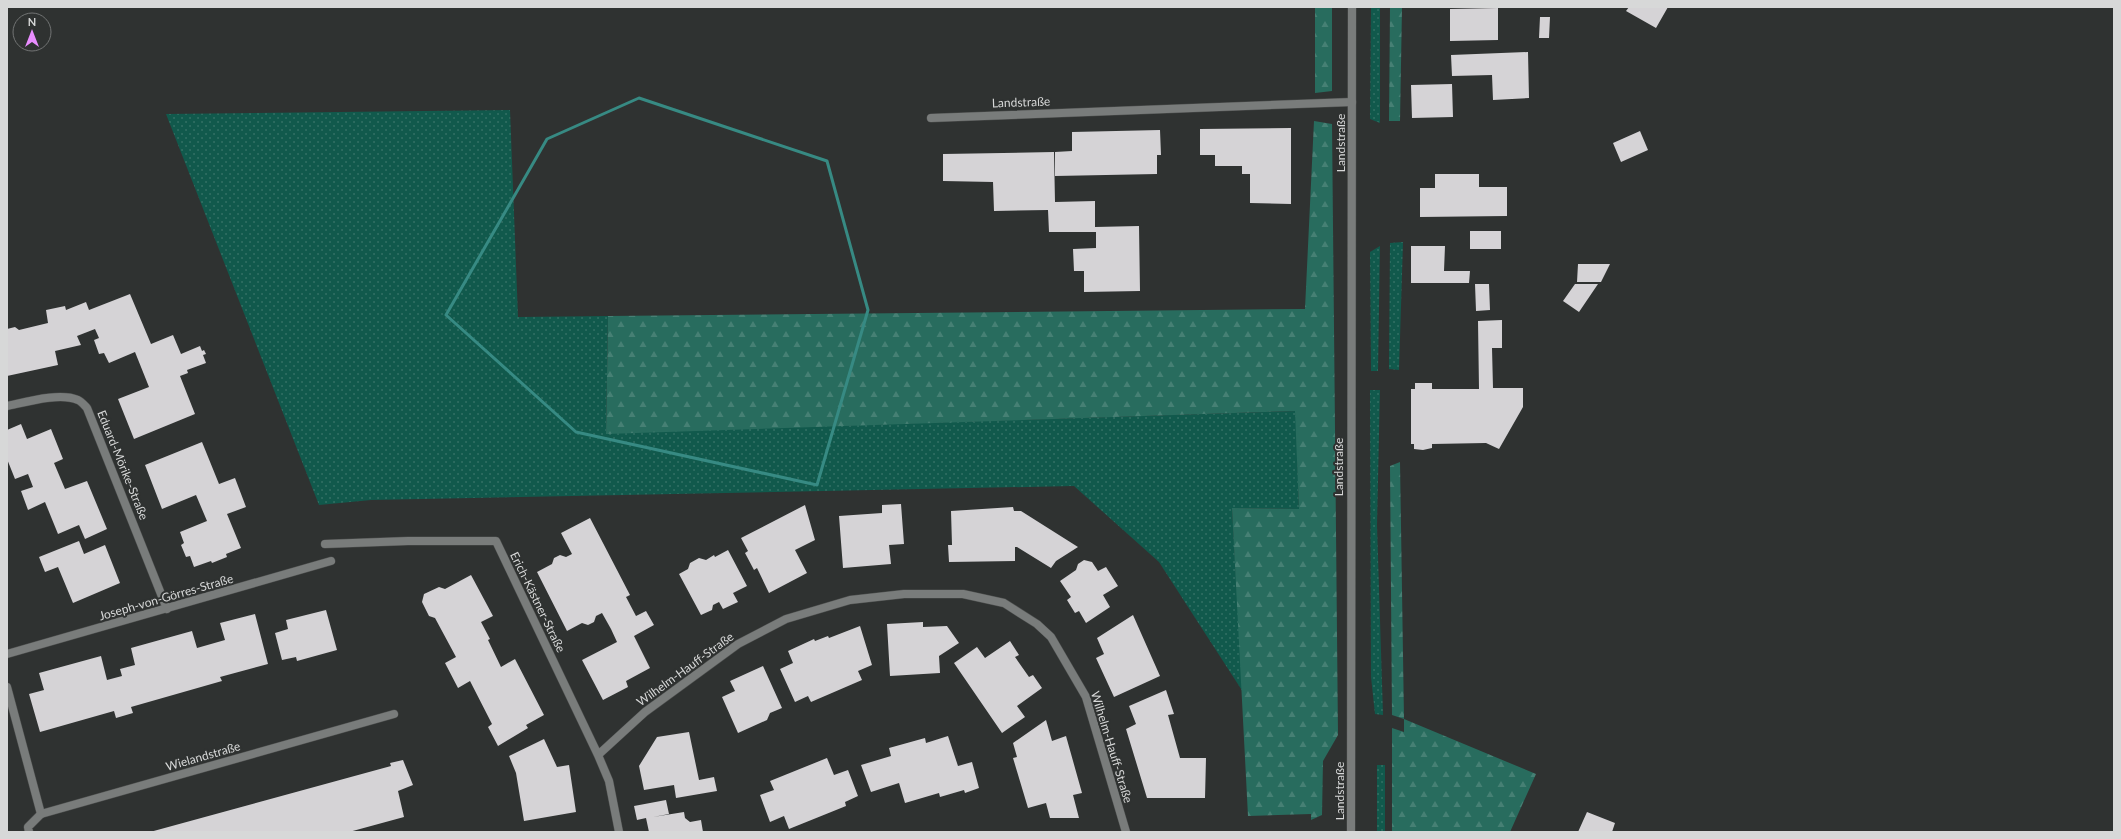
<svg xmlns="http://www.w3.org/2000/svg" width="2121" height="839" font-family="Lato,sans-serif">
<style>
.grass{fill:url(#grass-dots)}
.forest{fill:url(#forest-firs)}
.building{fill:#d5d3d6}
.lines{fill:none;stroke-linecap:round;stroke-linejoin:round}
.service-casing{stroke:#4d4f4e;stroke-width:9}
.minor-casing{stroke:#4d4f4e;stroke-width:9}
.tertiary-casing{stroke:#4d4f4e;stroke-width:9}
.service{stroke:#797c7b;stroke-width:8}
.minor{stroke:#797c7b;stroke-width:8}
.tertiary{stroke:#797c7b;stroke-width:8}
.marked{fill:none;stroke:#378a83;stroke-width:3;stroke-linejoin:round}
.labels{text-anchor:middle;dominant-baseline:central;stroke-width:4;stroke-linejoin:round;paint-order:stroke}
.street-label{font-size:12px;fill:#d7d8d8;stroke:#2f3231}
</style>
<defs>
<pattern id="grass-dots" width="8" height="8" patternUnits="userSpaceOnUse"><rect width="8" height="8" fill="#11594c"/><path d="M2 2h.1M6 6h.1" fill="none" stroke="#337065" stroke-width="1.8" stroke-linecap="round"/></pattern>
<pattern id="forest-firs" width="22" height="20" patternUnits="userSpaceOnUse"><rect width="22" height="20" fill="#286c5e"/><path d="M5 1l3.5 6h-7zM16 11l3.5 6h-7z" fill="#468074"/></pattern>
</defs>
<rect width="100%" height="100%" fill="#2f3231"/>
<path class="grass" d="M 1371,7 L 1380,7 L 1380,123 L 1370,119 Z
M 510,110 L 518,317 L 608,316 L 606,433 L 1296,411 L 1299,509 L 1232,508 L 1243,692 L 1159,562 L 1074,486 L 371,500 L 319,505 L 166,114 Z
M 1403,242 L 1399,370 L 1389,369 L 1390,243 Z
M 1380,246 L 1378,371 L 1371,371 L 1370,252 Z
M 1370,390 L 1380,390 L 1377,525 L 1383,715 L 1375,714 L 1371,677 Z
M 1377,765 L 1385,765 L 1385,832 L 1377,832 Z"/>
<path class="forest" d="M 1315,7 L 1332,7 L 1332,91 L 1315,93 Z
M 1390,7 L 1402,7 L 1400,121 L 1389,121 Z
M 1314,121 L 1332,124 L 1338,735 L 1323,761 L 1322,815 L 1311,820 L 1311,814 L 1248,816 L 1232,508 L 1299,509 L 1295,411 L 606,434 L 608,316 L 1305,309 Z
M 1400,462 L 1404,719 L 1536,774 L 1510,832 L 1392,832 L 1392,728 L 1404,732 L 1404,719 L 1392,715 L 1390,466 Z"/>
<path class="building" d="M 1629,7 L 1668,7 L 1656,28 L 1626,11 Z
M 1498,8 L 1498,40 L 1450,41 L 1450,9 Z
M 1540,17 L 1550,17 L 1549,38 L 1539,38 Z
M 1528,52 L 1529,98 L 1493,100 L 1492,75 L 1452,76 L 1451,55 Z
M 1452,84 L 1453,117 L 1412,118 L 1411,85 Z
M 1291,128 L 1291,204 L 1250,203 L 1250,174 L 1242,174 L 1242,166 L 1215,166 L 1215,155 L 1200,155 L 1200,129 Z
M 1160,130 L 1161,155 L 1157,155 L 1157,174 L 1055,176 L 1055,152 L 1072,151 L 1072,132 Z
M 1640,131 L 1648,150 L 1621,162 L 1613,143 Z
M 1054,152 L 1055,202 L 1095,201 L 1095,227 L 1139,226 L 1140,291 L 1084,292 L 1084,271 L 1074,271 L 1073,249 L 1096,248 L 1096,232 L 1049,232 L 1048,210 L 994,211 L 993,182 L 943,181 L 943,154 Z
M 1435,174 L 1479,174 L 1479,187 L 1507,187 L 1507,216 L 1420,217 L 1420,188 L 1435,188 Z
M 1470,231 L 1501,231 L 1501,249 L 1470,249 Z
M 1411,246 L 1445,246 L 1444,271 L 1470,271 L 1469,283 L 1411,283 Z
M 1578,264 L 1610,264 L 1601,282 L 1577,282 Z
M 1475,284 L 1489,284 L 1490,310 L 1476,311 Z
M 1575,284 L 1598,284 L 1579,312 L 1563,301 Z
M 130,294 L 151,344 L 173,335 L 181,354 L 200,346 L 202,351 L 204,350 L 206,354 L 203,355 L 206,363 L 187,370 L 188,373 L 180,376 L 195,414 L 134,439 L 118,399 L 149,387 L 135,352 L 109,363 L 104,353 L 99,354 L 94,340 L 99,338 L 95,329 L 77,336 L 81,345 L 55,351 L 58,365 L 7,376 L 7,329 L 15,327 L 19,330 L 48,323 L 46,310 L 65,306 L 66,310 L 86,302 L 89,310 Z
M 1502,320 L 1502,348 L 1492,348 L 1493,388 L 1523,388 L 1523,407 L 1499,449 L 1486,443 L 1432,444 L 1432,448 L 1423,450 L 1414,449 L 1414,444 L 1411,444 L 1411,389 L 1415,389 L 1415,383 L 1432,383 L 1432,389 L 1479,389 L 1478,321 Z
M 21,424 L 27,439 L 51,429 L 63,459 L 54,463 L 65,489 L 87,481 L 107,529 L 85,539 L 79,525 L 58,534 L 45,502 L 28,510 L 21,491 L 33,487 L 28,474 L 15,479 L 7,459 L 7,430 Z
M 202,442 L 219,484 L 235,478 L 246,507 L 227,514 L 241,548 L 226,554 L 227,557 L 212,563 L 211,561 L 194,567 L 190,556 L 186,557 L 181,545 L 184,543 L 180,532 L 207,521 L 196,495 L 162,509 L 145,465 Z
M 901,504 L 904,544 L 889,545 L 891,564 L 843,568 L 839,516 L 882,513 L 882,505 Z
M 805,505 L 815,540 L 795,550 L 807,573 L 769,593 L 757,568 L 754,570 L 745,553 L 748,551 L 741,538 Z
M 1013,507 L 1014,511 L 1021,511 L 1078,547 L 1056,561 L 1051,568 L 1017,547 L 1015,547 L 1015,561 L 949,562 L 948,545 L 952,545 L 951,511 Z
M 590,518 L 630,595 L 626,597 L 636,616 L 646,611 L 654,625 L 634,636 L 650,668 L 626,681 L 628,687 L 603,700 L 582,660 L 617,642 L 611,629 L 602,613 L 596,616 L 594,622 L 588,625 L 582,623 L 567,631 L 537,572 L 552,564 L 554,558 L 560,555 L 566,557 L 572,554 L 561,533 Z
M 79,541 L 84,554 L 105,545 L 120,583 L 73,603 L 58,567 L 45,572 L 39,557 Z
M 728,550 L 747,586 L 733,593 L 738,602 L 723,609 L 719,602 L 713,605 L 712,610 L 701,615 L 679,574 L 688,569 L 690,563 L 699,558 L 706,560 L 714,555 L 715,557 Z
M 1084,560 L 1092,562 L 1098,571 L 1106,567 L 1118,586 L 1103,595 L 1110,607 L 1086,623 L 1079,611 L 1075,613 L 1067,600 L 1071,597 L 1060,581 L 1076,570 L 1078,564 Z
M 471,575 L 493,616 L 481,622 L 490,639 L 488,640 L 501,667 L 515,659 L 544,715 L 526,725 L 528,728 L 498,746 L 488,727 L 492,724 L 470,681 L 458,688 L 445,663 L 456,657 L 435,618 L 429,616 L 422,602 L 424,594 L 439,587 L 445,589 Z
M 326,610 L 337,650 L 297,661 L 296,657 L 282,660 L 275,633 L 288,629 L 286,620 Z
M 255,614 L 268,664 L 220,677 L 222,681 L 131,707 L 133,713 L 116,718 L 114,711 L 40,732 L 29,694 L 44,690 L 39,673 L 101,656 L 107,680 L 122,676 L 120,669 L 135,665 L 131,648 L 192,631 L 197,648 L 225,640 L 220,623 Z
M 1133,615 L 1160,676 L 1114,697 L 1096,658 L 1104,654 L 1097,638 Z
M 923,622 L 923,627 L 947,626 L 959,643 L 939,656 L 940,673 L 890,676 L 887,624 Z
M 860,626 L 872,665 L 858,671 L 862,680 L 811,702 L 808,696 L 795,702 L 780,669 L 793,663 L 788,651 L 814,639 L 815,641 L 828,636 L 829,638 Z
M 1010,641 L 1019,655 L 1015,657 L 1029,677 L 1033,675 L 1042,688 L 1017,706 L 1025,717 L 1002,733 L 954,663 L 977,647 L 985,658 Z
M 763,666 L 782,708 L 770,713 L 767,720 L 738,733 L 722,697 L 735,691 L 730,681 Z
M 1166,690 L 1174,714 L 1168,715 L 1180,758 L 1206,758 L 1205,798 L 1147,798 L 1126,729 L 1136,724 L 1129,706 Z
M 1046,720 L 1052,741 L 1066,736 L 1082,793 L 1073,795 L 1079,818 L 1050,818 L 1046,803 L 1028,808 L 1013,758 L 1017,757 L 1013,743 Z
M 689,732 L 699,780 L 714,777 L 717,791 L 676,798 L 674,785 L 644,790 L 639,766 L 657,737 Z
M 948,736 L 958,766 L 972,762 L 979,788 L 965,793 L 964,790 L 940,797 L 939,793 L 905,803 L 899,783 L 871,792 L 861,765 L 891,756 L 889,748 L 925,738 L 926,743 Z
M 544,739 L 557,767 L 569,765 L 576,812 L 524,821 L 516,773 L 509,756 Z
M 827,758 L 834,775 L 848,770 L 858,796 L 845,802 L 846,806 L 789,829 L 784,816 L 770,822 L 760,795 L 774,790 L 770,781 Z
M 403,760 L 413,785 L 398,791 L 404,817 L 349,832 L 150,832 L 391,766 L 390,763 Z
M 666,800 L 669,814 L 653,817 L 684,812 L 685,818 L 690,822 L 701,820 L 703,832 L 649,832 L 646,818 L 637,820 L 634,806 Z
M 1587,812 L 1615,823 L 1612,832 L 1578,832 Z"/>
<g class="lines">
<defs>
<path id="service" d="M 7,687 L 41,814"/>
<path id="minor" d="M 931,118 L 1352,102
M 7,406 C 26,402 60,392 78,400 C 81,401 85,406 87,408 L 167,609
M 325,544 L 408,541 L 496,541 L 598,755 L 609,781 L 619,832
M 7,654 L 331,561
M 598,755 L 645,712 L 738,644 L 786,619 L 850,600 L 904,594 L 963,594 L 1004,603 L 1037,624 L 1051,637 L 1086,697 L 1126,832
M 29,832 L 28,827 L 41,814 L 394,714"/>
<path id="tertiary" d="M 1351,832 L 1352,7"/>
</defs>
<use href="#service" class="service-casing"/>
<use href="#minor" class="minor-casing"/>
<use href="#tertiary" class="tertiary-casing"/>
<use href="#service" class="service"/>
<use href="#minor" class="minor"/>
<use href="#tertiary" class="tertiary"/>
</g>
<path class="marked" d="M 639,98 L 827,161 L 868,310 L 817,485 L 576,432 L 446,315 L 547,139 Z"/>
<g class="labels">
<g class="street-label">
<text transform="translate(1021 102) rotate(-2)">Landstraße</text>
<text transform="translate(1340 143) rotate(-90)">Landstraße</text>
<text transform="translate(123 465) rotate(68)">Eduard-Mörike-Straße</text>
<text transform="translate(1338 467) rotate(-90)">Landstraße</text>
<text transform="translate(166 597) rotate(-16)">Joseph-von-Görres-Straße</text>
<text transform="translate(538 602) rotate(64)">Erich-Kästner-Straße</text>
<text transform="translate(685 669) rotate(-36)">Wilhelm-Hauff-Straße</text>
<text transform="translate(1112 747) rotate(73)">Wilhelm-Hauff-Straße</text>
<text transform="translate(203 756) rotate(-16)">Wielandstraße</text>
<text transform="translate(1339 791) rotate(-90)">Landstraße</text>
</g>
</g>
<rect width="2121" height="839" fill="none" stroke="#d7d8d8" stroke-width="16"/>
<g transform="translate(32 32)"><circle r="19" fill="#2f3231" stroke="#727474"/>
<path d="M0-3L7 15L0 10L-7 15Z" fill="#e98dfe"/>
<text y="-6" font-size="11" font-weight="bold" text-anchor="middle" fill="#d7d8d8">N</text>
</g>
</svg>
